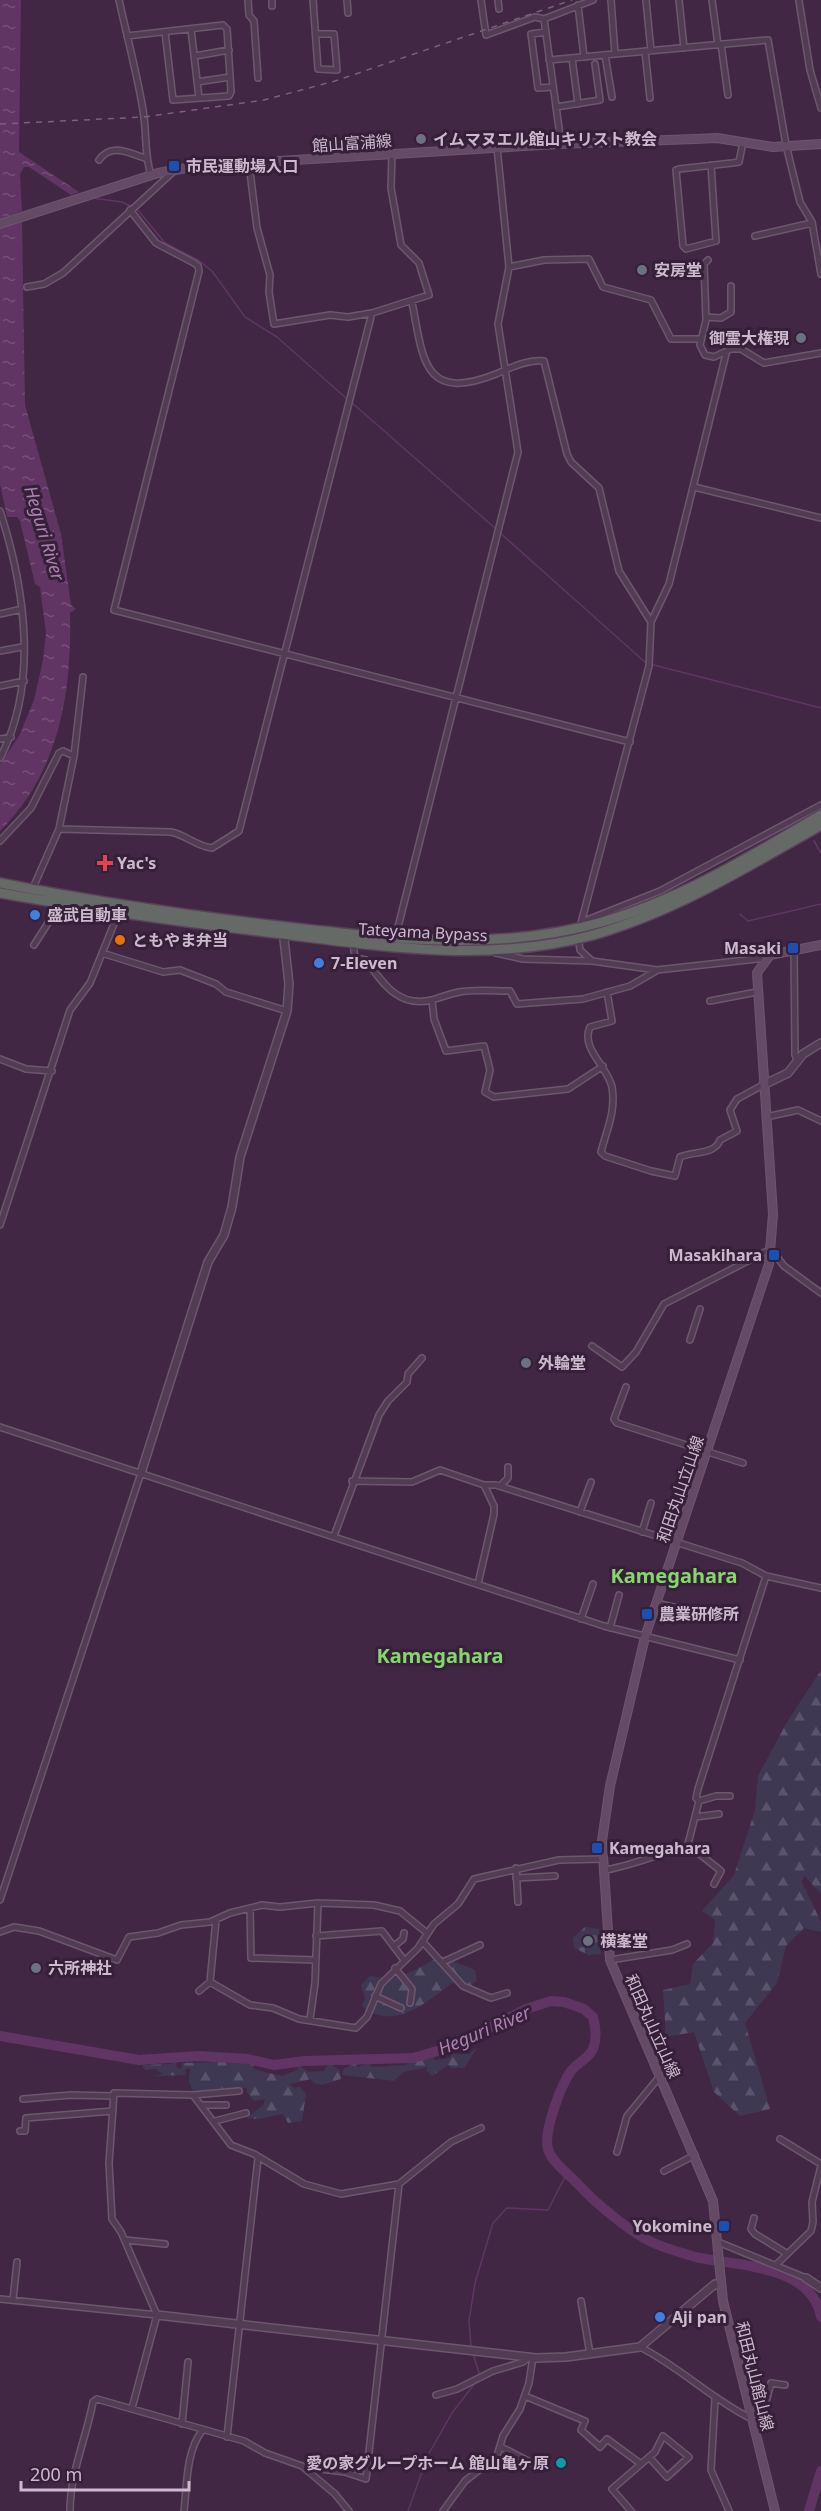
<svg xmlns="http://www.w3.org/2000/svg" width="821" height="2511" font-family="'Noto Sans','Noto Sans JP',sans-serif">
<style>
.forest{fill:url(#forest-firs)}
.cemetery{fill:url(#cemetery-stones)}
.water{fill:url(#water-ripples)}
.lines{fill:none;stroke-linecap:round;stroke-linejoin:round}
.stream{stroke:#603564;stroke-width:1.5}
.river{stroke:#603564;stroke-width:10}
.minor-casing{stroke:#6c576e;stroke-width:8}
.tertiary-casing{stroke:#6c576e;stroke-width:10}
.secondary-casing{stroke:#6c576e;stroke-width:10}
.trunk-casing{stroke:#59435b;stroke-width:12}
.minor{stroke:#513c53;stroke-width:5}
.tertiary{stroke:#513c53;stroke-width:7}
.secondary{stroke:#654a66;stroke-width:8}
.trunk{stroke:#666a66;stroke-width:9}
.rail{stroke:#7a607c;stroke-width:1.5;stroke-dasharray:6 6;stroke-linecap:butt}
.worship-dot{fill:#6b7280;stroke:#362039;stroke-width:2}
.transit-dot{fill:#1a4fb4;stroke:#362039;stroke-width:2}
.health-dot{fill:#e0444e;stroke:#362039;stroke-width:2}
.shop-dot{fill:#3f7fe0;stroke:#362039;stroke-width:2}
.food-dot{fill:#e8710a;stroke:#362039;stroke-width:2}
.culture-dot{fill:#0f9aa8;stroke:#362039;stroke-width:2}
.labels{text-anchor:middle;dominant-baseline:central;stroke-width:6;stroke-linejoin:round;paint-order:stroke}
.poi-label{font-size:16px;font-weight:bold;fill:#ccb9cd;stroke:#362039;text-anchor:start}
.street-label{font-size:16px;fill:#ccb9cd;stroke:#362039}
.water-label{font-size:18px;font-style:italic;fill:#ae80b3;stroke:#362039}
.quarter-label{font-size:20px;font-weight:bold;fill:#84d76a;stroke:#362039}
</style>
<defs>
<pattern id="forest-firs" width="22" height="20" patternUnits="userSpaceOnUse" patternTransform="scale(1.5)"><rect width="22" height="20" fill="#3e3853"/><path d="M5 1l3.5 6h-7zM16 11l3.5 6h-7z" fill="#59536b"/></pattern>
<pattern id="cemetery-stones" width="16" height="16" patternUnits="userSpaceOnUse" patternTransform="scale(1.5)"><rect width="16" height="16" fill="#3e3853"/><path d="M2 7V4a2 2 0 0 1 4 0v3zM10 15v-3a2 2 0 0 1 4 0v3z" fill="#59536b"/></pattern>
<pattern id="water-ripples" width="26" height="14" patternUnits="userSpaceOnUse" patternTransform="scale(1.5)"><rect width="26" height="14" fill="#603564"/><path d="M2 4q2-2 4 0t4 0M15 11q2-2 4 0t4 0" fill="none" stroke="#765079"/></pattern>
</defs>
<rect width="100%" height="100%" fill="#412744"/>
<path class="forest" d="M 821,1670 L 821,1894 L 804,1875 L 802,1882 L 821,1922 L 821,1932 L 804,1928 L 786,1946 L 777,1983 L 745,2023 L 770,2109 L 740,2116 L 714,2092 L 694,2032 L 666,2037 L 663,1990 L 690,1984 L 693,1964 L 713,1943 L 715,1920 L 702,1911 L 734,1875 L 755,1810 L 758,1776 L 787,1722 Z
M 440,1956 L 475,1970 L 477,1981 L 468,1987 L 452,1983 C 426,2003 393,2032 362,2006 L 365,1998 L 361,1985 L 370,1976 C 399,1982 416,1970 440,1956 Z
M 477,2048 L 464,2068 L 452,2068 L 448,2065 L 432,2076 L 426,2070 L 428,2067 L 403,2072 L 394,2081 L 342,2075 L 343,2069 L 355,2063 L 358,2067 L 369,2063 L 372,2067 L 405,2065 L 414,2060 L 433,2057 L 435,2060 L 450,2058 L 450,2054 L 469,2054 Z
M 233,2059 L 255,2065 L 253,2068 L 256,2070 L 282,2076 L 297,2070 L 299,2066 L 309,2072 L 324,2071 L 329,2063 L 340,2070 L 341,2079 L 322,2085 L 314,2083 L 311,2079 L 290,2084 L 295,2089 L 299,2086 L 306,2094 L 302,2121 L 288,2123 L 283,2114 L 258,2119 L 247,2118 L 263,2105 L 265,2099 L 254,2101 L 247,2092 L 247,2088 L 193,2092 L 189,2081 L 190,2068 L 185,2069 L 186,2075 L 154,2076 L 163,2074 L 155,2069 L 145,2070 L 142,2065 L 170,2064 L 176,2061 L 177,2068 L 181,2069 L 182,2063 L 222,2062 Z"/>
<path class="cemetery" d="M 585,1927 L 599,1929 L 601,1954 L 589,1955 L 574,1948 L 573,1938 Z"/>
<path class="water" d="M 0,0 L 21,0 L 19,152 L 79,192 L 71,195 L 29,167 L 24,167 L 20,174 L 22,211 L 0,219 Z
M 22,222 L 25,405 L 61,534 L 71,605 L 76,609 L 70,613 C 72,694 59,772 0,831 L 0,764 L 19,736 L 34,700 L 43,660 L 46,633 L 40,587 L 35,584 L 20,521 L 17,517 L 7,517 L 0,484 L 0,229 Z"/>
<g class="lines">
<path class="stream" d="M 92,198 L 122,202 L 137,209 L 165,243 L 198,260 L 212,271 L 245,317 L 277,337 L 347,399
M 351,402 L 496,529
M 499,532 L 646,663
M 650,664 L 821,708
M 814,841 L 821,853
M 740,914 L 748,921 L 821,904
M 471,2346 L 469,2321 L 475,2283 L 493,2223 L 507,2208 L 548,2210 L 567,2173
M 473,2353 L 479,2373
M 408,2511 L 428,2455 L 452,2413 L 475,2383"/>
<path class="river" d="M 0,2036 L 139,2060 L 198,2056 L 248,2059 L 274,2065 L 304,2061 L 413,2058 L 454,2046 L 526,2009 L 551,2001 L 564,2002 L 584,2009 L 593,2017 C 596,2028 597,2039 593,2049 C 589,2058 577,2063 571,2071 C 561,2085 543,2132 548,2149 C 552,2162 568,2174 577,2183 C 594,2202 632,2234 656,2244 C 668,2249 682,2253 695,2257 C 735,2266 812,2264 821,2317
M 809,2511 L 821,2471"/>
<defs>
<path id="minor" d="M 119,0 C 127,37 137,73 143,110 C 147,132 144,155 151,175
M 248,0 L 249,15 L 254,21 L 258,78
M 272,0 L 272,6
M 313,0 L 318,69 L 337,70 L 334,34 L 316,34
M 347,0 L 348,13
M 481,0 L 486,35 L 535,17 L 544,19 L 593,0
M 498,0 L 499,9
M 611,0 L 615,54
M 646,0 L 651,51
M 679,0 L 684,48
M 712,0 L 718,45
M 799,1 L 810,70 L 821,108
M 578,5 L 584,57
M 544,19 L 561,143
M 191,29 L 199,98
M 546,32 L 531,34 L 538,88 L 553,87
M 127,36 L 223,25 L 227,29 L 231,92 L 229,96 L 173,100 L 165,32
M 721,44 L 728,95
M 645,51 L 650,98
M 605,55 L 612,97
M 195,56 L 229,50
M 572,58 L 578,104
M 549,60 L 768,40 L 786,145 L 800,202 L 812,222 L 821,274
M 197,82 L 230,77
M 556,107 L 600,100 L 595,64
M 99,160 C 111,142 130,153 147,159
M 249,164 L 257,228 L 270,275 L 269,292 L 274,324 L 330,315 L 348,317 L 372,313 L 429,295 L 419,263 L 401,245 L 391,188 L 392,153
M 711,165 L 716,241 L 686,249 L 683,246 L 676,170 L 679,169 L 732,163 L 739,162 L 743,142
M 130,210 L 156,243 L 194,263 L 198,266 L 199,271 L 114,610 L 630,742
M 755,236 L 812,223
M 708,260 L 704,264 L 706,320 L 700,345 L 705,355 L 714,357 L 731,349 L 741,349 L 764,363 L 821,353
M 509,267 L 544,260 L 589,259 L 603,287 L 651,300 L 671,339 L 700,339
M 27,287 L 44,284 L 63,273 L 174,171
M 412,302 C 423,359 423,403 496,374 C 510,368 528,359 544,361 L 567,454 L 571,462 L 599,488 L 619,571 L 651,622
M 706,317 L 721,318 L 731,312 L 731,286
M 694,487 L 821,518
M 0,511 C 25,588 39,684 0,758
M 0,614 L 22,609
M 0,651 L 22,647
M 0,686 L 24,681
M 0,739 L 11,737
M 59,829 L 171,832 C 186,835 196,846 212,848 L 239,831 L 372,313
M 0,841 L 31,808 L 59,753 L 63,751 L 74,756
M 32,890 L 59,829 L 74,756 L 83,677
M 582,922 L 660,891 L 821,805
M 580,927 L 649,666 L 651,622 L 669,584 L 726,354
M 578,936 L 580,950 L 592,961 L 657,970 L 765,958
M 395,939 L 518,452 L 498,324 L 509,267 L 497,147
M 353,943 L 355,958 L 366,960 C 383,984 399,1008 432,1000 C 441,997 450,994 459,992 C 475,989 494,991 510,991 L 517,1004 L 583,999 L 630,986 L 656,971
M 34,945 L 48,923 L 55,903
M 794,950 L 795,1055 L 798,1061
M 102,953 L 163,972 L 180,970 L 216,984 L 226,992 L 287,1011
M 496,953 L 523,959 L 592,961
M 607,992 L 612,1021 L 590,1027 C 580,1048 608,1067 612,1087 C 616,1111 607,1129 601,1152 L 605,1156 L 651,1171 L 675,1176 L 680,1157 C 693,1151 715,1155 720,1140 L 737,1131 L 730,1110 L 737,1099 L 763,1085
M 432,1000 L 434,1019 L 446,1051 L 484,1046 L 490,1070 L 485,1092 L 494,1097 L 568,1089 L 603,1066
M 710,1001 L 757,992
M 0,1059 L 26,1069 L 52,1071
M 766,1117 L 798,1110 L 821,1121
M 0,1225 L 70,1010 L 90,983 L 118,914
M 690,1340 L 700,1309
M 592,1346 L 622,1367 L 636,1352 L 664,1304 L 771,1249 L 784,1266 L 821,1293
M 626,1387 L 614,1419 L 617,1423 L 743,1463
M 0,1427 L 604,1626 L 740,1660
M 352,1481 L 412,1482 L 440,1470 L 484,1485 L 496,1485 L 742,1563 L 766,1576 L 821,1588
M 500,1486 L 508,1478 L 508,1467
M 580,1512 L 591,1482
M 642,1532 L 651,1503
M 334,1536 L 379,1415 L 388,1401 L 407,1382 L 408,1374 L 422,1358
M 478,1584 L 494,1514 L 494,1506 L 484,1485
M 656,1603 L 685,1610
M 581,1619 L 593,1584
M 610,1628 L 619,1595
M 699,1801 L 716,1796 L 730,1796
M 695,1817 L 719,1814
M 687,1848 L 699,1801 L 696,1798 L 698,1789 L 766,1576
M 516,1868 L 518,1902
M 604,1870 C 635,1866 662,1850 692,1848 L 721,1871 L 714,1884
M 516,1878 L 555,1876
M 0,1900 L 141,1473
M 250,1908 L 251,1958 L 315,1960
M 0,1932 L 14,1927 L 39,1931 L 117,1960 L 129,1937 L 158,1933 L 181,1925 L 210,1922 L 230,1913 L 262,1905 L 280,1907 L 318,1903 L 374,1905 L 400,1911 L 427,1933
M 316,1936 L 382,1931 L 404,1960
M 423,1942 L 463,1986 L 491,1998 L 507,1993
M 394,1946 L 403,1939 L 404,1933
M 610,1960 L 672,1950 L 687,1944
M 443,1962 L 480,1945
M 395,1968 L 412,1989 L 410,2003
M 210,1982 L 216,1920
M 199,1991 L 210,1982 L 250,2005 L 273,2008 L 299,2019 L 356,2028 L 367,2017 L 381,1984 L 418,1948 L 434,1924 L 458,1904 L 474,1879 L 559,1860 L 603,1859
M 375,1996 L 401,2008
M 310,2019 L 315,1983 L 318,1903
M 193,2095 L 239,2091
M 23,2099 L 71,2095 L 114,2096
M 203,2105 L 226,2105
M 215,2121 L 246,2113
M 20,2131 L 25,2131 L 26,2118 L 113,2111
M 780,2139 L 821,2164
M 617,2152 L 627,2116 L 660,2076
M 664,2171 L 695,2155
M 754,2218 L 751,2229 L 755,2234 L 786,2253
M 125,2240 L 165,2244
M 718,2242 L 806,2278
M 777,2264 L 811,2231 L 813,2222 L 812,2202 L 821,2166
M 0,2299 L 157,2315
M 13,2300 L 17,2262
M 581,2301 L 590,2354
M 640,2347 C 680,2367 711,2399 752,2419
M 436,2395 L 457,2389 L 493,2371 L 523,2362 L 529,2357
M 525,2396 L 585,2421 L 581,2430 L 600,2447 L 607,2439 L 641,2464
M 715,2399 L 711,2470 L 729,2511
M 132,2408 L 157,2315 L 121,2232 L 112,2219 L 109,2163 L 114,2093 L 193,2095 L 231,2145 L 254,2154 L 304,2184 L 341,2194 L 399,2184 L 451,2142 L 481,2128
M 182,2424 L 188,2362
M 754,2429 L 762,2417 L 771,2383 L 785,2385
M 227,2437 L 258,2158
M 501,2447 L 536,2465
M 304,2467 L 345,2472 L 366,2479 L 399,2184
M 70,2511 C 70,2473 86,2439 93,2402 L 97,2399 L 244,2441 L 265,2453 L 302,2466 L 335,2494 L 349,2511
M 184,2511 C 187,2485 186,2451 202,2431
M 443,2511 L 465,2481 L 497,2456 L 503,2436 L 520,2409 L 529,2383 L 533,2357
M 631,2511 L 612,2489 L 655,2452 L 663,2436 L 689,2457 L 667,2477 L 649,2457"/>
<path id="tertiary" d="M 763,1085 L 788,1073 L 803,1054 L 821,1043
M 141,1473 L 208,1262 L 224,1235 L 232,1207 L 240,1157 L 287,1011 L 289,984 L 283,930
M 806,2278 L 821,2288
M 157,2315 L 536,2358 L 566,2357 L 640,2347 L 715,2284 L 720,2286"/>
<path id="secondary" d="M 0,224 L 158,173 L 198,166 L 558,144 L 695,139 L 717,138 L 773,147 L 821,144
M 775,2511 L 723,2301 L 713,2201 L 610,1960 L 602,1841 L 610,1786 L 645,1637 L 769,1264 L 773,1214 L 757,973 L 770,955 L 821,945"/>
<path id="trunk" d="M 0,883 C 95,902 191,916 287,927 C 393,939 497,952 602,922 C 680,900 751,856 821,815
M 0,893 C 94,910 188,923 283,934 C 386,947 490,963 593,935 C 676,911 747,867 821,825"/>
</defs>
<use href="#minor" class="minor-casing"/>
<use href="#tertiary" class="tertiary-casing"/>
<use href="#secondary" class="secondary-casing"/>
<use href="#trunk" class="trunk-casing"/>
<use href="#minor" class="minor"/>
<use href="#tertiary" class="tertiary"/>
<use href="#secondary" class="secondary"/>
<use href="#trunk" class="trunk"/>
<path class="rail" d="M 0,124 L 144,117 L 264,100 L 335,81 L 572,0"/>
</g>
<g class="worship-dot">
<circle cx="421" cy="139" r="6"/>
<circle cx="642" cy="270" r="6"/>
<circle cx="801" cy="338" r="6"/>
<circle cx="526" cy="1363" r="6"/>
<circle cx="588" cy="1941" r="6"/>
<circle cx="36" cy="1968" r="6"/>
</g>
<g class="transit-dot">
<rect x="168" y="160" width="12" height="12" rx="3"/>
<rect x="787" y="942" width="12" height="12" rx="3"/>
<rect x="768" y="1249" width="12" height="12" rx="3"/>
<rect x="641" y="1608" width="12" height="12" rx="3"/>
<rect x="591" y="1842" width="12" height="12" rx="3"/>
<rect x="718" y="2220" width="12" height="12" rx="3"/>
</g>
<path class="health-dot" d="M102 854h6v6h6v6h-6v6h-6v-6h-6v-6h6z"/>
<g class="shop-dot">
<circle cx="35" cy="915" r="6"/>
<circle cx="319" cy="963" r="6"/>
<circle cx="660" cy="2317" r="6"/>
</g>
<circle class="food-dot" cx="120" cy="940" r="6"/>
<circle class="culture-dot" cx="561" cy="2463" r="6"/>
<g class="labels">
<g class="poi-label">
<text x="433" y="139">イムマヌエル館山キリスト教会</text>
<text x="186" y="166">市民運動場入口</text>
<text x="654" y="270">安房堂</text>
<text x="789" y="338" text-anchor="end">御霊大権現</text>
<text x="117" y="863">Yac's</text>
<text x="47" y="915">盛武自動車</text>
<text x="132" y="940">ともやま弁当</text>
<text x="781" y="948" text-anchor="end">Masaki</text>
<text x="331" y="963">7-Eleven</text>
<text x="762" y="1255" text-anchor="end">Masakihara</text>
<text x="538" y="1363">外輪堂</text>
<text x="659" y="1614">農業研修所</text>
<text x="609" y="1848">Kamegahara</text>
<text x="600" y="1941">横峯堂</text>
<text x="48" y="1968">六所神社</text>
<text x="712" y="2226" text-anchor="end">Yokomine</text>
<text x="672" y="2317">Aji pan</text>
<text x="549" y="2463" text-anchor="end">愛の家グループホーム 館山亀ヶ原</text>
</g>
<g class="street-label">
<text transform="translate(352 143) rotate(-4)">館山富浦線</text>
<text transform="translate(423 932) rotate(3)">Tateyama Bypass</text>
<text transform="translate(680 1489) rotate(-71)">和田丸山立山線</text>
<text transform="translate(653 2026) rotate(66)">和田丸山立山線</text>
<text transform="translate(755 2376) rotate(76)">和田丸山館山線</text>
</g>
<g class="water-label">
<text transform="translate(45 533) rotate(73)">Heguri River</text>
<text transform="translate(484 2030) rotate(-23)">Heguri River</text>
</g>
<g class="quarter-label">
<text x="674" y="1575">Kamegahara</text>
<text x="440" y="1655">Kamegahara</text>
</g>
</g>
<path d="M21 2481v9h168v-9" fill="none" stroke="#ccb9cd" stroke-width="3"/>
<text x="30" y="2481" font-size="18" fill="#ccb9cd" stroke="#362039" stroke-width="4.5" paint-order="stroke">200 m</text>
</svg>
